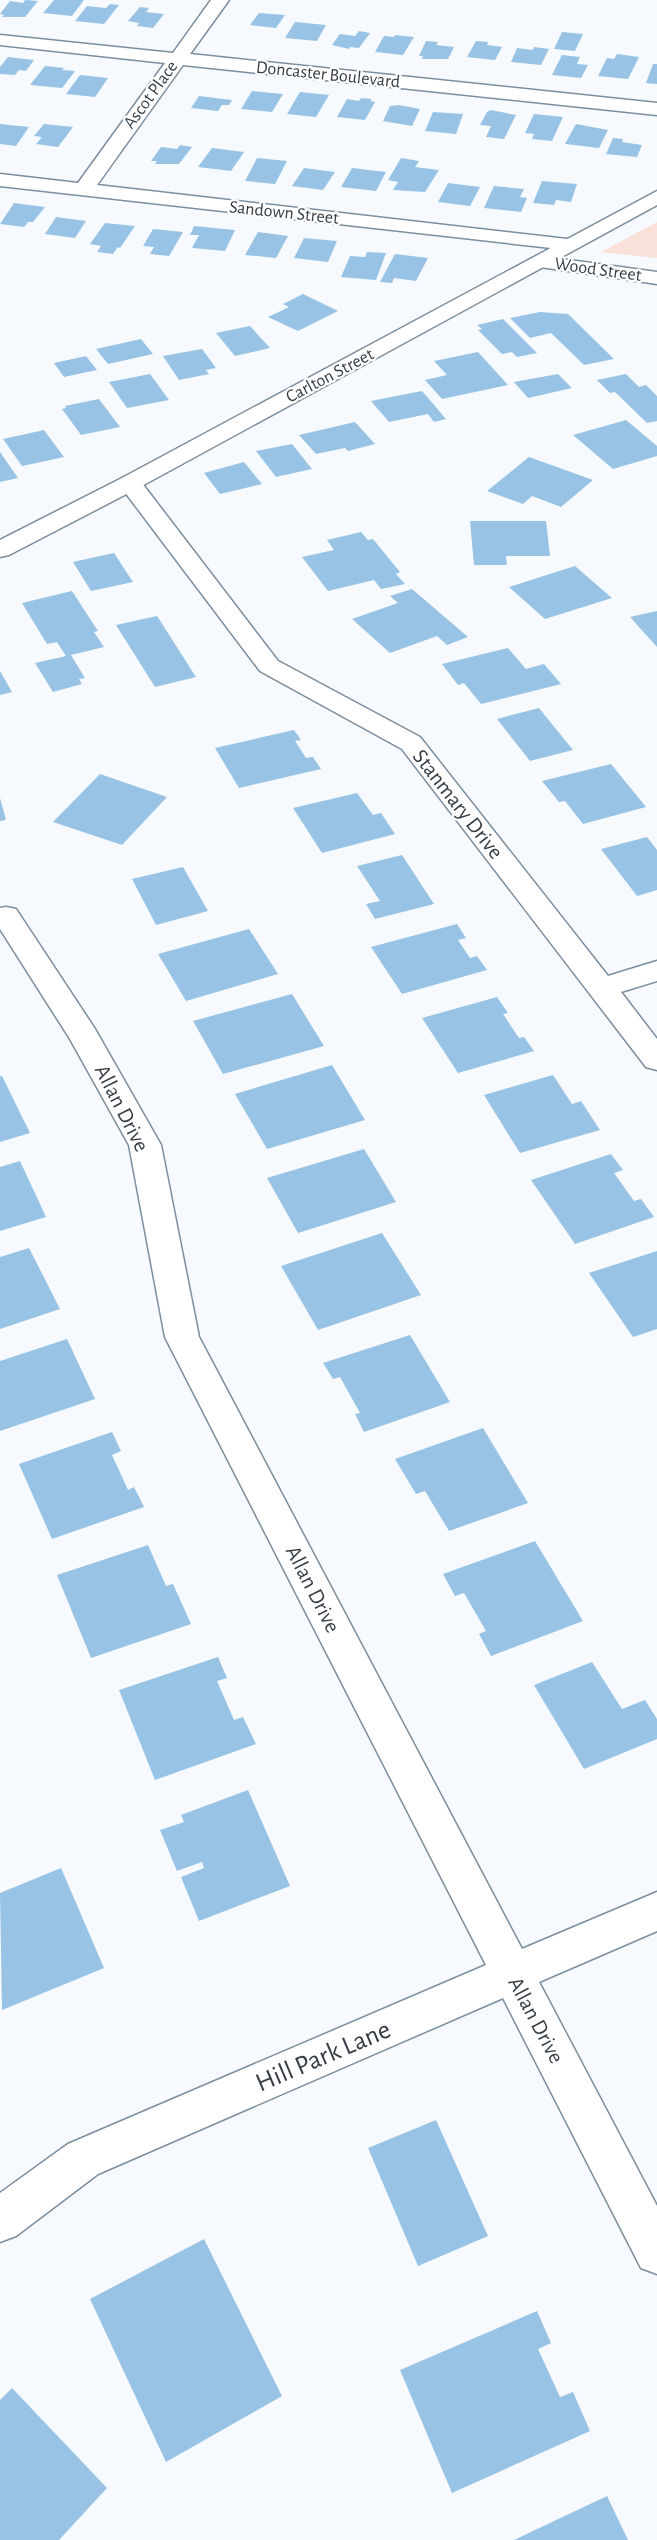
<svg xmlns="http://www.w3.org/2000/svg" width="657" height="2540" font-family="'Alegreya Sans',sans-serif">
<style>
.green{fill:#f9e1da}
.building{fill:#98c3e5}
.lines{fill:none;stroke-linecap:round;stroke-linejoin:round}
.street-casing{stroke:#7a8e9f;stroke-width:3}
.secondary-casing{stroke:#7a8e9f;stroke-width:3}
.street{fill:#fff;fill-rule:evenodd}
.secondary{fill:#fff;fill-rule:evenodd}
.labels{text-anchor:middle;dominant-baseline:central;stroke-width:4.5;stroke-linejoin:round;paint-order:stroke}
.far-street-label{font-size:18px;fill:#353d45;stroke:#fff}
.street-label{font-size:22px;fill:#353d45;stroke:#fff}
.near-street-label{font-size:27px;fill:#353d45;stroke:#fff}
</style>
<rect width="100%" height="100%" fill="#f6fafe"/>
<path class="green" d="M 657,222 L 657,258 L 601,252 Z"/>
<path class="building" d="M 25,0 L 38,1 L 25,17 L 2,17 L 4,15 L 0,14 L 10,1 L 23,3 Z
M 54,0 L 84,0 L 72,16 L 43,13 Z
M 110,4 L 119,5 L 104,24 L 75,21 L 87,6 L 106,8 Z
M 140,7 L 149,8 L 146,12 L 164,14 L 153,28 L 137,26 L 139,23 L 128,21 Z
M 259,13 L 285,15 L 276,28 L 250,25 Z
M 295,22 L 326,25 L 317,41 L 285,38 Z
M 359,31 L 370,33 L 359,48 L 350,47 L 349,49 L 332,45 L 340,34 L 355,36 Z
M 562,32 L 583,34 L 575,51 L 554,49 Z
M 395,35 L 414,37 L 403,55 L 375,52 L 384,36 L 394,37 Z
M 426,41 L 438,42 L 436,45 L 454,47 L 448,59 L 422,59 L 423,56 L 419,56 Z
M 476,41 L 488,42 L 487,45 L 502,47 L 495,60 L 467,57 Z
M 534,47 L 549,49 L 541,65 L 511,62 L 517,48 L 533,50 Z
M 617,54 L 639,57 L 628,79 L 598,76 L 607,58 L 614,59 Z
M 562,55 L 580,57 L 577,64 L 588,65 L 581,78 L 552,75 Z
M 8,57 L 34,60 L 26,71 L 19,70 L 15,75 L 0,74 L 0,67 Z
M 653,64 L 657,64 L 657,84 L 646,83 Z
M 45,66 L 64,68 L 62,70 L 75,71 L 62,88 L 30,85 Z
M 80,75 L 108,78 L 95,97 L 66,94 Z
M 252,91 L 283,94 L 272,112 L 241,109 Z
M 300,92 L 329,95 L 316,117 L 287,114 Z
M 199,96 L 232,100 L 229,105 L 222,105 L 218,111 L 191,108 Z
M 361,98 L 372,99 L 370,101 L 375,102 L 365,120 L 337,117 L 347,99 L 359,101 Z
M 399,105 L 420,109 L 412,126 L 383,121 L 390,106 Z
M 491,110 L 516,115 L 504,139 L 486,137 L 491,126 L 480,125 L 487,112 Z
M 433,112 L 463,114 L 456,134 L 425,131 Z
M 534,114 L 563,117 L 552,141 L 532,139 L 534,134 L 525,133 Z
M 0,124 L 29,127 L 16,146 L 0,144 Z
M 44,124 L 73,127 L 58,147 L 36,144 L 42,137 L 34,136 Z
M 576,124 L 608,130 L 599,148 L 565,144 Z
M 613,138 L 623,139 L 622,142 L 642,145 L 637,157 L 606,154 Z
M 180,145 L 192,147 L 179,164 L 155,164 L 157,161 L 151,161 L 161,147 L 177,149 Z
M 212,148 L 244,152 L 231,171 L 198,167 Z
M 257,158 L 287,161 L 275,184 L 245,181 Z
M 401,158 L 419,161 L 415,167 L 439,170 L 425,192 L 393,190 L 398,182 L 388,180 Z
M 304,168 L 335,172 L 323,190 L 292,186 Z
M 352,168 L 386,172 L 376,191 L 341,187 Z
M 542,181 L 577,184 L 571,202 L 556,200 L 554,205 L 533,203 Z
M 448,183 L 480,187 L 470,206 L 438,202 Z
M 494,186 L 524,189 L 520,197 L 527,198 L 521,212 L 484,208 Z
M 14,203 L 45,207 L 33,222 L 28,222 L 24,227 L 0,224 Z
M 56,217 L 86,221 L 75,238 L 45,234 Z
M 105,223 L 135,226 L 120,248 L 118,247 L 113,254 L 97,252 L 101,246 L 90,244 Z
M 194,226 L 235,230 L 225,251 L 192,248 L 199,235 L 190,235 Z
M 153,229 L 183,232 L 169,256 L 150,254 L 154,247 L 143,246 Z
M 258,232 L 288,236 L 276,258 L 245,255 Z
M 304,238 L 337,241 L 328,262 L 294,258 Z
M 367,252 L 386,253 L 376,280 L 341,277 L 350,256 L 365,257 Z
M 395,254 L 428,258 L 416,281 L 394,278 L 392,283 L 380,282 Z
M 303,294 L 338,311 L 298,331 L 268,317 L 289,307 L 283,304 Z
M 540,312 L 568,314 L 614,359 L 584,365 L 551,333 L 530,338 L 510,318 Z
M 503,319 L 537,353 L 517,357 L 512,352 L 502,354 L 478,330 L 482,329 L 477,325 Z
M 250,326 L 270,348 L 235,356 L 216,333 Z
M 141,339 L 153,354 L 108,364 L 96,349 Z
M 202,349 L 216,368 L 206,370 L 209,374 L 179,380 L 163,356 Z
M 478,352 L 508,385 L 442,399 L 425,380 L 447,375 L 434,361 Z
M 86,356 L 97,370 L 64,377 L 54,363 Z
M 150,374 L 169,400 L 127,408 L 109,382 Z
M 558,374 L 572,388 L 528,398 L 514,382 Z
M 626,374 L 639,387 L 646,385 L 657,396 L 657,421 L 647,423 L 615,392 L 610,393 L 597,380 Z
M 422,391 L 446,419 L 434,422 L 428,414 L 389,422 L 371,401 Z
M 99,399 L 120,427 L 81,435 L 62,409 L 66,408 L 65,406 Z
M 626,420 L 657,446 L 657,456 L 613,469 L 573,435 Z
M 355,422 L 375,444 L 348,451 L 345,448 L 316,454 L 299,435 Z
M 44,430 L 64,457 L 22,466 L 3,439 Z
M 292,444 L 312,469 L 276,477 L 256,451 Z
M 0,452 L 18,478 L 0,482 Z
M 529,457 L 593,480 L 561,507 L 532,496 L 523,504 L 487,491 Z
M 244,462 L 262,484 L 220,494 L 204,473 Z
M 470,521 L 546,521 L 550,556 L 506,556 L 507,565 L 474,565 Z
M 361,532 L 368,540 L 373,539 L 400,572 L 396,574 L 405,584 L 381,589 L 374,580 L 328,591 L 302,557 L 334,550 L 327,540 Z
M 114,553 L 133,582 L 91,591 L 73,562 Z
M 575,566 L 612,598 L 545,619 L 509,587 Z
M 412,589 L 468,637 L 447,645 L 437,636 L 390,653 L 352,619 L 398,603 L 390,596 Z
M 72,591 L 98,631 L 94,632 L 104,647 L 71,655 L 85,678 L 79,679 L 82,684 L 53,692 L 35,663 L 66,656 L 57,642 L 47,644 L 22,603 Z
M 657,611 L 657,647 L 630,617 Z
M 157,616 L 196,677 L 155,687 L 116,625 Z
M 508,648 L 526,669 L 544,664 L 561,684 L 481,704 L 464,683 L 458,685 L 442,664 Z
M 0,671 L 12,692 L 0,695 Z
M 539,708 L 573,750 L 530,761 L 497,719 Z
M 294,730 L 301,740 L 295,741 L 306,758 L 313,757 L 321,769 L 239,788 L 215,748 Z
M 611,764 L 646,807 L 583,824 L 565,801 L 559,802 L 542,781 Z
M 100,774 L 167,797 L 122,845 L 53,822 Z
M 357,793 L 373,815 L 381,813 L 395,834 L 322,853 L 293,808 Z
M 0,798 L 6,820 L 0,821 Z
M 647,837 L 657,850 L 657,890 L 637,896 L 601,849 Z
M 402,855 L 434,904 L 375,919 L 366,904 L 380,901 L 357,866 Z
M 183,867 L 208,911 L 156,925 L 132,879 Z
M 457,924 L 466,938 L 458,940 L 470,958 L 477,956 L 487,970 L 402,994 L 371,947 Z
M 249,929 L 278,974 L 186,1001 L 158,954 Z
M 292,994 L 324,1046 L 223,1074 L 193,1021 Z
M 497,997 L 508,1013 L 503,1014 L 519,1038 L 524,1037 L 534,1051 L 458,1073 L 422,1018 Z
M 332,1065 L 365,1120 L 267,1149 L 235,1094 Z
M 553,1075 L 572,1104 L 581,1101 L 600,1130 L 520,1153 L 484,1095 Z
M 0,1076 L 2,1076 L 30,1133 L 0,1142 Z
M 364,1149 L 396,1202 L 298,1233 L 267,1178 Z
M 611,1154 L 623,1170 L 614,1173 L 634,1201 L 641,1199 L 654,1217 L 575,1244 L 531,1180 Z
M 20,1161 L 46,1217 L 0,1231 L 0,1167 Z
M 382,1233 L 421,1295 L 318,1330 L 281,1266 Z
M 29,1248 L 60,1309 L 0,1329 L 0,1257 Z
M 657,1251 L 657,1329 L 633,1337 L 589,1273 Z
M 410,1335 L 450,1402 L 364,1432 L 355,1414 L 360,1413 L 340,1377 L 333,1379 L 323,1363 Z
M 67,1339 L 95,1399 L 0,1431 L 0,1361 Z
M 483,1428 L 528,1503 L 449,1531 L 425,1491 L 416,1494 L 395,1459 Z
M 112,1432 L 121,1451 L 112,1455 L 128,1490 L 134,1487 L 144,1507 L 52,1539 L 19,1464 Z
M 535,1541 L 583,1621 L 491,1656 L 479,1634 L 486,1631 L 464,1593 L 455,1596 L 443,1574 Z
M 148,1545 L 166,1586 L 173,1584 L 191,1624 L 91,1658 L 57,1575 Z
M 218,1657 L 227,1678 L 217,1681 L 234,1720 L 243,1717 L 256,1744 L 155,1780 L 119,1690 Z
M 592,1662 L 622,1709 L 645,1700 L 657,1719 L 657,1739 L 584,1769 L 534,1685 Z
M 248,1790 L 290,1886 L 199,1921 L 181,1877 L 204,1868 L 202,1862 L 177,1871 L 160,1830 L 184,1822 L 181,1815 Z
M 61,1868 L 104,1968 L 2,2010 L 0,1893 Z
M 436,2120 L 488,2236 L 418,2266 L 368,2148 Z
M 204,2239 L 282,2396 L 166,2462 L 90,2299 Z
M 537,2311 L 551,2343 L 538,2349 L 560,2397 L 573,2392 L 590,2431 L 452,2493 L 400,2370 Z
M 12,2388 L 107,2488 L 59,2540 L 0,2540 L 0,2400 Z
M 607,2496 L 628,2540 L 514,2540 Z"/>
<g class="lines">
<defs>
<path id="street" d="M 211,0 L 229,0 L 190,54 L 657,103 L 657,115 L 183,65 L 97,185 L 576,240 L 579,244 L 576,248 L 569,250 L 0,186 L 0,174 L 78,183 L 165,63 L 0,45 L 0,35 L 173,53 Z
M 540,256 L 657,272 L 657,284 L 533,266 L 530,262 L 533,258 Z
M 130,476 L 138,478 L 278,661 L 420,737 L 608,976 L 657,961 L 657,981 L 621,992 L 657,1039 L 657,1070 L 646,1067 L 402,749 L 260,671 L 118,483 L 122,478 Z
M 6,907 L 16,909 L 95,1029 L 161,1145 L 199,1337 L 522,1949 L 657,1892 L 657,1931 L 539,1982 L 657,2206 L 657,2274 L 641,2268 L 503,1998 L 98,2174 L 16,2236 L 0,2242 L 0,2193 L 68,2144 L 486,1965 L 165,1337 L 129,1145 L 70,1039 L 0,929 L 0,908 Z"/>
<path id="secondary" d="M 657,191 L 657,205 L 138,488 L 9,555 L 0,557 L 0,540 L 122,478 Z"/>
</defs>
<use href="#street" class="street-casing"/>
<use href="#secondary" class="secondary-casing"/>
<use href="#street" class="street"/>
<use href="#secondary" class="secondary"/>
</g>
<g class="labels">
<g class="far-street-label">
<text transform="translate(328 75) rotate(6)">Doncaster Boulevard</text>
<text transform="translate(151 95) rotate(-54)">Ascot Place</text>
<text transform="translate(284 213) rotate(6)">Sandown Street</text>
<text transform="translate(598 270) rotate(8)">Wood Street</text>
<text transform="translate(330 376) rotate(-28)">Carlton Street</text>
</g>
<g class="street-label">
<text transform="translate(458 804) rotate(52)">Stanmary Drive</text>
<text transform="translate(122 1108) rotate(63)">Allan Drive</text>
<text transform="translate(313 1589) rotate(63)">Allan Drive</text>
<text transform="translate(536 2020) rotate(62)">Allan Drive</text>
</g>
<g class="near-street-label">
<text transform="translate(323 2056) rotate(-23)">Hill Park Lane</text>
</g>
</g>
</svg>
